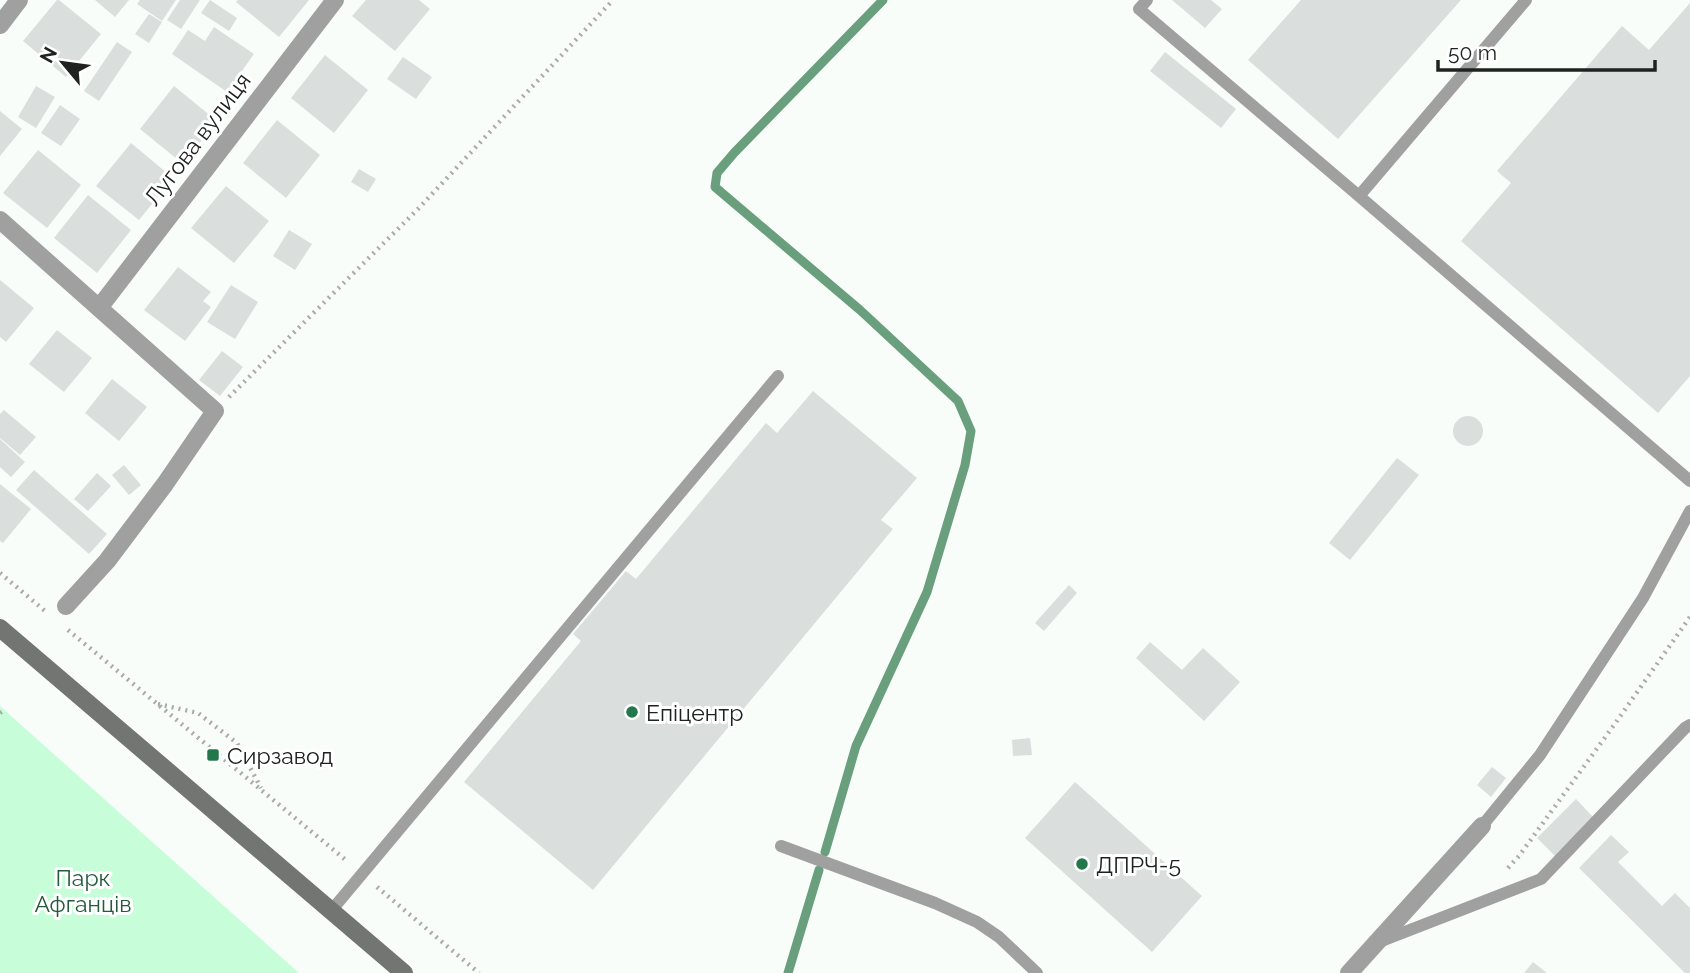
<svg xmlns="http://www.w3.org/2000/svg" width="1690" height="973" font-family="Raleway,sans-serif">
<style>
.green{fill:#c7fed9}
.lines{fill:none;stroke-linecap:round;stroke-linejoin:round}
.stream{stroke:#699f7d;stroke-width:9}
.building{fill:#dadedc}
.path{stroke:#a8aba9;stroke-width:4.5;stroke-dasharray:2 5;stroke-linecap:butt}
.service{stroke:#9fa09f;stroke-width:12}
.minor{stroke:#9fa09f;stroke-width:18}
.secondary{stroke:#737573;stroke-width:18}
.poi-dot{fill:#22784a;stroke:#fff;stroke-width:2.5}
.labels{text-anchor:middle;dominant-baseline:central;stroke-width:6;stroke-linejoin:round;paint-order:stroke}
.street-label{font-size:23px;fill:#202221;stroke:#fff}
.poi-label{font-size:23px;fill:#202221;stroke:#fff;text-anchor:start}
.park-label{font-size:23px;fill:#245b3c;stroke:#fff}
</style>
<rect width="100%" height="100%" fill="#f9fdfa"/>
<path class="green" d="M 0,706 L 299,973 L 0,973 Z"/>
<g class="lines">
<path class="stream" d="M 825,852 L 856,746 L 927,592 L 965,465 L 971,431 L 958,401 L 860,310 L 715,187 L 717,173 L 734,153 L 883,0
M 788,973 L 819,870"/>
</g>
<path class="building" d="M 57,0 L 59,0 L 101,34 L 66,77 L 23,41 Z
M 95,0 L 129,0 L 115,17 Z
M 140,0 L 176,0 L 162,21 L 137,4 Z
M 180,0 L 200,0 L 181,29 L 167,20 Z
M 210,0 L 237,18 L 229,31 L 201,13 Z
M 238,0 L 309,0 L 279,37 L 236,2 Z
M 366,0 L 419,0 L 430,9 L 395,51 L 352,16 Z
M 1172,0 L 1211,0 L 1222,9 L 1205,28 Z
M 1301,0 L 1461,0 L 1338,139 L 1248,60 Z
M 1690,3 L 1690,376 L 1658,413 L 1461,241 L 1511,183 L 1497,171 L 1622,26 L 1649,50 Z
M 149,14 L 162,22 L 149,43 L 135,34 Z
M 214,27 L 254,54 L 227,92 L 172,54 L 188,30 L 205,41 Z
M 117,42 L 132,52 L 99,101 L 84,91 Z
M 1165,52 L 1236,109 L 1221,128 L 1150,71 Z
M 325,55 L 368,90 L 334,133 L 291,98 Z
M 403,57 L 432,77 L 416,99 L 387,79 Z
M 36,86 L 55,97 L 36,128 L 18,117 Z
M 174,86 L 217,121 L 183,164 L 140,129 Z
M 60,105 L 80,119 L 61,146 L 41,133 Z
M 0,111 L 22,129 L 0,156 Z
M 277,120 L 320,155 L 286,198 L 243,163 Z
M 131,143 L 173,178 L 139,220 L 96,186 Z
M 38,150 L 81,185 L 47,228 L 3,193 Z
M 359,169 L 376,179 L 368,192 L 351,182 Z
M 226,186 L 269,221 L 234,263 L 191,228 Z
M 88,195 L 131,230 L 97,273 L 54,238 Z
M 289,230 L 312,244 L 295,270 L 273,256 Z
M 178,267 L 211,292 L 203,301 L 211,307 L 185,341 L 144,310 Z
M 0,280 L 34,308 L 6,342 L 0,337 Z
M 231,285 L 258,302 L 235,339 L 207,322 Z
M 57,330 L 92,358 L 64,392 L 29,364 Z
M 222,351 L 243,367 L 220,396 L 199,380 Z
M 112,379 L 147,407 L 119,441 L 85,413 Z
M 813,391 L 917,478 L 881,520 L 893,529 L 593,890 L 464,782 L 581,641 L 573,634 L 626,571 L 636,579 L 766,423 L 777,433 Z
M 4,410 L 36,437 L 20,455 L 0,438 L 0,414 Z
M1453 431a15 15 0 1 1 30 0a15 15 0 1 1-30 0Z
M 0,439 L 25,462 L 11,477 L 0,467 Z
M 1397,458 L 1419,475 L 1350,560 L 1329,543 Z
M 124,465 L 141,485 L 129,495 L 112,475 Z
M 34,470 L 107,534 L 89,554 L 16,490 Z
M 97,473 L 111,486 L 88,511 L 74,499 Z
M 0,484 L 31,509 L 3,543 L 0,541 Z
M 1069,585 L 1077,593 L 1044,631 L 1035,623 Z
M 1150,642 L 1182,670 L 1203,648 L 1240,682 L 1204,721 L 1136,658 Z
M 1030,738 L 1032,755 L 1013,756 L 1012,740 Z
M 1492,767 L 1506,778 L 1491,797 L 1477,785 Z
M 1075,782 L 1202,896 L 1152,952 L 1025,838 Z
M 1576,799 L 1594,818 L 1557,858 L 1537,838 Z
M 1611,835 L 1629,852 L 1618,862 L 1662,906 L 1675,893 L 1690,908 L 1690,973 L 1685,973 L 1579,868 Z
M 1533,962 L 1547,973 L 1524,973 Z"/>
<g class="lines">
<path class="path" d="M 229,397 L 419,208 L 613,0
M 0,573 L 45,611
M 68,630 L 347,861
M 158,704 L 198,713 L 237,743 L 261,788
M 0,713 L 4,710
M 1508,868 L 1519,856 L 1614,725 L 1690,617
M 377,887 L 479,973"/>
<path class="service" d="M 1147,0 L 1139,9 L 1359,196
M 1526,0 L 1359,196 L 1690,481
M 1482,826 L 1540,755 L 1643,598 L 1690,511
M 781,846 L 935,903 L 977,922 L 999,937 L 1037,973
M 331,911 L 778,376
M 1379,942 L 1541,879 L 1685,728 L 1690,725"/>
<path class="minor" d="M 0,25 L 19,0
M 0,220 L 215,411 L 165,484 L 107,561 L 66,606
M 99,308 L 335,0
M 1349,973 L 1482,826"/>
<path class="secondary" d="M 0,628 L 404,973"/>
</g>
<g class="poi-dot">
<circle cx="632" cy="712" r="7"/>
<rect x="206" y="748" width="14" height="14" rx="3.5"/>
<circle cx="1082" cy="864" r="7"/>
</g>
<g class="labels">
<g class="street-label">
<text transform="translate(197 139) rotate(-53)">Лугова вулиця</text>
</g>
<g class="poi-label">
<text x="646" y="712">Епіцентр</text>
<text x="227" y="755">Сирзавод</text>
<text x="1096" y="864">ДПРЧ-5</text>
</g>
<g class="park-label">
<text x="83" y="877">Парк<tspan x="83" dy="26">Афганців</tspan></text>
</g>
</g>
<g transform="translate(63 63) rotate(299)" stroke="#ffffff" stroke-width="5" paint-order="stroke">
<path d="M0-5L12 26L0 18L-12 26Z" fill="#202221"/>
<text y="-10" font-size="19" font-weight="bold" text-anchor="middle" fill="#202221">N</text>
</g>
<path d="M1438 60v10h217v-10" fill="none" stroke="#202221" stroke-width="3.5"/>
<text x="1448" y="60" font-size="21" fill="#202221" stroke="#ffffff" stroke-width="5" paint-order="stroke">50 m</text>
</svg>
